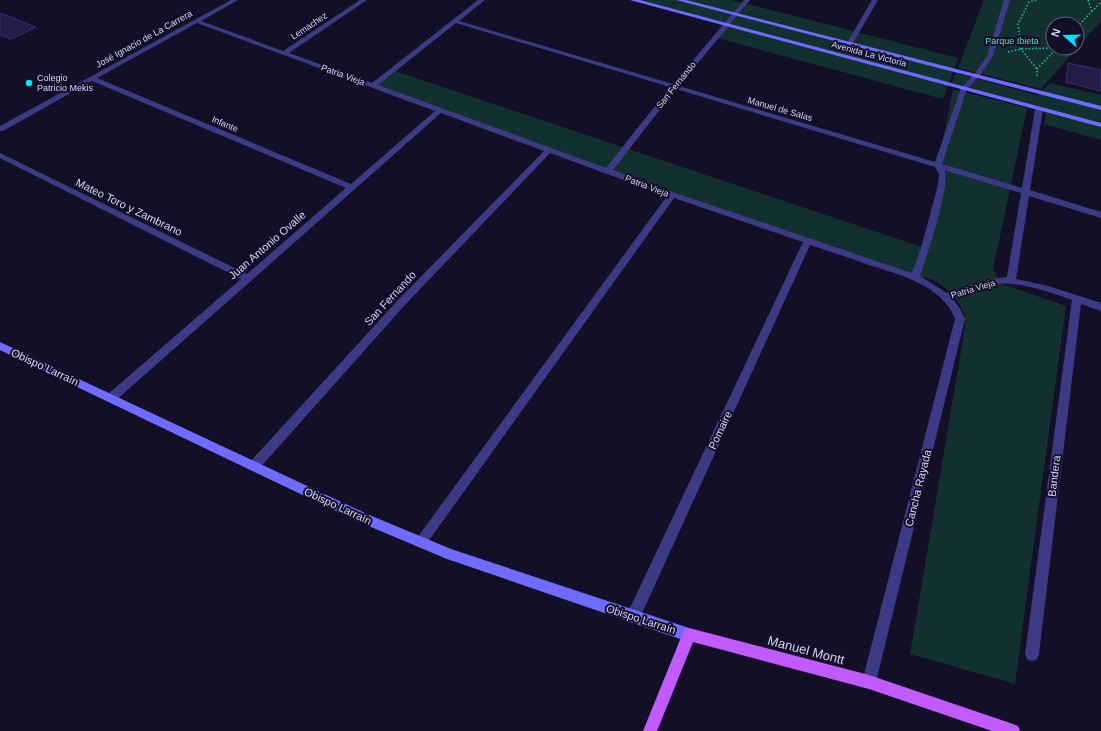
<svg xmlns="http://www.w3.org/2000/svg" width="1101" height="731" font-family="Arial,sans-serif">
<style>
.green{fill:#12302f;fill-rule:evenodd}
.building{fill:#241b47;stroke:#3b2d73}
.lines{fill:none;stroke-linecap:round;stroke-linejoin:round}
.path{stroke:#2fb8b0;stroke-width:1.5;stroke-dasharray:1.5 2;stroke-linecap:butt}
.street{fill:#3d3a85;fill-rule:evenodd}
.secondary{fill:#6f6bff;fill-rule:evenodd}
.primary{fill:#c25bff;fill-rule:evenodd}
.poi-dot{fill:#00e5ff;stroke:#130f26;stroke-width:1.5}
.labels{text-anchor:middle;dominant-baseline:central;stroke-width:4;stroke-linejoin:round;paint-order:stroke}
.far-street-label{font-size:9px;fill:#d9d4ff;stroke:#130f26}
.far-park-label{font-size:9px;fill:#5fe0c0;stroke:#130f26}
.far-poi-label{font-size:9px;fill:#d9d4ff;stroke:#130f26;text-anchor:start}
.street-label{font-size:11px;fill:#d9d4ff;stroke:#130f26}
.near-street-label{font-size:13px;fill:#d9d4ff;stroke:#130f26}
</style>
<rect width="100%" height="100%" fill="#130f26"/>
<path class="green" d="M 633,0 L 732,0 L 958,58 L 943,99 L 717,38 L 726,25 Z
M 984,0 L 1101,0 L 1101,21 L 1041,89 L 958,68 ZM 1053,24 L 1077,24 L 1077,48 L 1053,48 Z
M 392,70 L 925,248 L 942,185 L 938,165 L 953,89 L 1027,108 L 993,270 L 1002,284 L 1066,306 L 1015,684 L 910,654 L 963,339 C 963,333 966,324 965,318 C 960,297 936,274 915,277 L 807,242 L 372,86 Z
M 955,73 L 1038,95 L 1050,83 L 1101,95 L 1101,140 L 1044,124 L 1046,108 L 952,83 Z"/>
<path class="building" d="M 0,13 L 36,27 L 11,39 L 0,35 Z
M 1068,63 L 1101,70 L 1101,91 L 1066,82 Z"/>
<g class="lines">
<path class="path" d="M 1036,0 L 1029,2 L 1018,24 L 1021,49 L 1037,69
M 1088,0 L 1092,12
M 1077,27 L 1101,2
M 1008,52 L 1021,49 L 1053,48
M 1037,76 L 1037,69 L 1057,48"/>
<path class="street" d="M 231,0 L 238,0 L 201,21 L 283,51 L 360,0 L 367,0 L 289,53 L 372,83 L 478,0 L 485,0 L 459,21 L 673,84 L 744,0 L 750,0 L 679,86 L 935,162 L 961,88 L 976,72 L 987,56 L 1004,0 L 1010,0 L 993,56 L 981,74 L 967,89 L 942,164 L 1022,188 L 1035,109 L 1036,107 L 1042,107 L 1043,109 L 1030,190 L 1101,212 L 1101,218 L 1029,196 L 1016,279 L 1048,286 L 1101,303 L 1101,311 L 1081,304 L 1039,654 L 1037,659 L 1032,661 L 1027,659 L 1025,654 L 1072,300 C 1051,293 1019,281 997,284 C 982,287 967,294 953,299 L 960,309 L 965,319 L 876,682 L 874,687 L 869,689 L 864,687 L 862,682 L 955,319 C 943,285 897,274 866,264 C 847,257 829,251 810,245 L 638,622 L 633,623 L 628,622 L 627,617 L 628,612 L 803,242 L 674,198 L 425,546 L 421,548 L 417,546 L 415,542 L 417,538 L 667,196 L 550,153 L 404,306 L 258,470 L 254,471 L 250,470 L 248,466 L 250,462 L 398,300 L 544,151 L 441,113 L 115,401 L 111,402 L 107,401 L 106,398 L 107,395 L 241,279 L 0,158 L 0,153 L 247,274 L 346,188 L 92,81 L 3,131 L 0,131 L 0,126 ZM 197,23 L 435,111 L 351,184 L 97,78 ZM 456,23 L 670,87 L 606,168 L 378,85 ZM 676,89 L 935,167 L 939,174 L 938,185 L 921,248 L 912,273 L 675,193 L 613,170 ZM 944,170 L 1021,193 L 1007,277 L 991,279 L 947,293 L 920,276 C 926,258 952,183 944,170 Z
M 872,0 L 878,0 L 853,43 L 848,44 L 847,43 Z"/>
<path class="secondary" d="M 630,0 L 640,0 L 1101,123 L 1101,127 Z
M 676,0 L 686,0 L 1101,106 L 1101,110 Z
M 0,342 L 367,514 L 451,549 L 689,628 L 694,630 L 696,635 L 694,640 L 689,642 L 447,559 L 359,522 L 0,350 Z"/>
<path class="primary" d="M 689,628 L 869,675 L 1013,724 L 1018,726 L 1020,731 L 992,731 L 869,689 L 693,642 L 657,731 L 643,731 L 684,630 Z"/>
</g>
<circle class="poi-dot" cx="29" cy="83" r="4"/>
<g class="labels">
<g class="far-street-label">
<text transform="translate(309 26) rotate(-34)">Lemachez</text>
<text transform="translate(144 39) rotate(-29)">José Ignacio de La Carrera</text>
<text transform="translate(869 54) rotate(15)">Avenida La Victoria</text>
<text transform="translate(343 75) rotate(20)">Patria Vieja</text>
<text transform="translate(676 85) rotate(-51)">San Fernando</text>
<text transform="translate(780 109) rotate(16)">Manuel de Salas</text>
<text transform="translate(225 124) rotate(23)">Infante</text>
<text transform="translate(647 186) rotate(21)">Patria Vieja</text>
<text transform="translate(973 289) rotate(-17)">Patria Vieja</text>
</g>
<g class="far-park-label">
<text x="1012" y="41">Parque Ibieta</text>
</g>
<g class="far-poi-label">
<text x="37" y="78">Colegio<tspan x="37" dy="10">Patricio Mekis</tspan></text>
</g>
<g class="street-label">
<text transform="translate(129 207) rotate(26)">Mateo Toro y Zambrano</text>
<text transform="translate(267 245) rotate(-41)">Juan Antonio Ovalle</text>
<text transform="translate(390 298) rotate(-47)">San Fernando</text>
<text transform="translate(45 367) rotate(25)">Obispo Larraín</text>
<text transform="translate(720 430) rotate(-65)">Pomaire</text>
<text transform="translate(1054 476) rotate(-83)">Bandera</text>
<text transform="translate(918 488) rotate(-76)">Cancha Rayada</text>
<text transform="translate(338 506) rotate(25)">Obispo Larraín</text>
<text transform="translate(641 619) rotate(18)">Obispo Larraín</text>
</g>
<g class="near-street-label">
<text transform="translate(806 650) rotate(15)">Manuel Montt</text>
</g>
</g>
<g transform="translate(1065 36) rotate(290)"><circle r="19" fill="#130f26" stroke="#625e7d"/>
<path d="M0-3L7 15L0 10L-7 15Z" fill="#00e5ff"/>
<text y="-6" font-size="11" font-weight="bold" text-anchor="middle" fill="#d9d4ff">N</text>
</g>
</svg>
